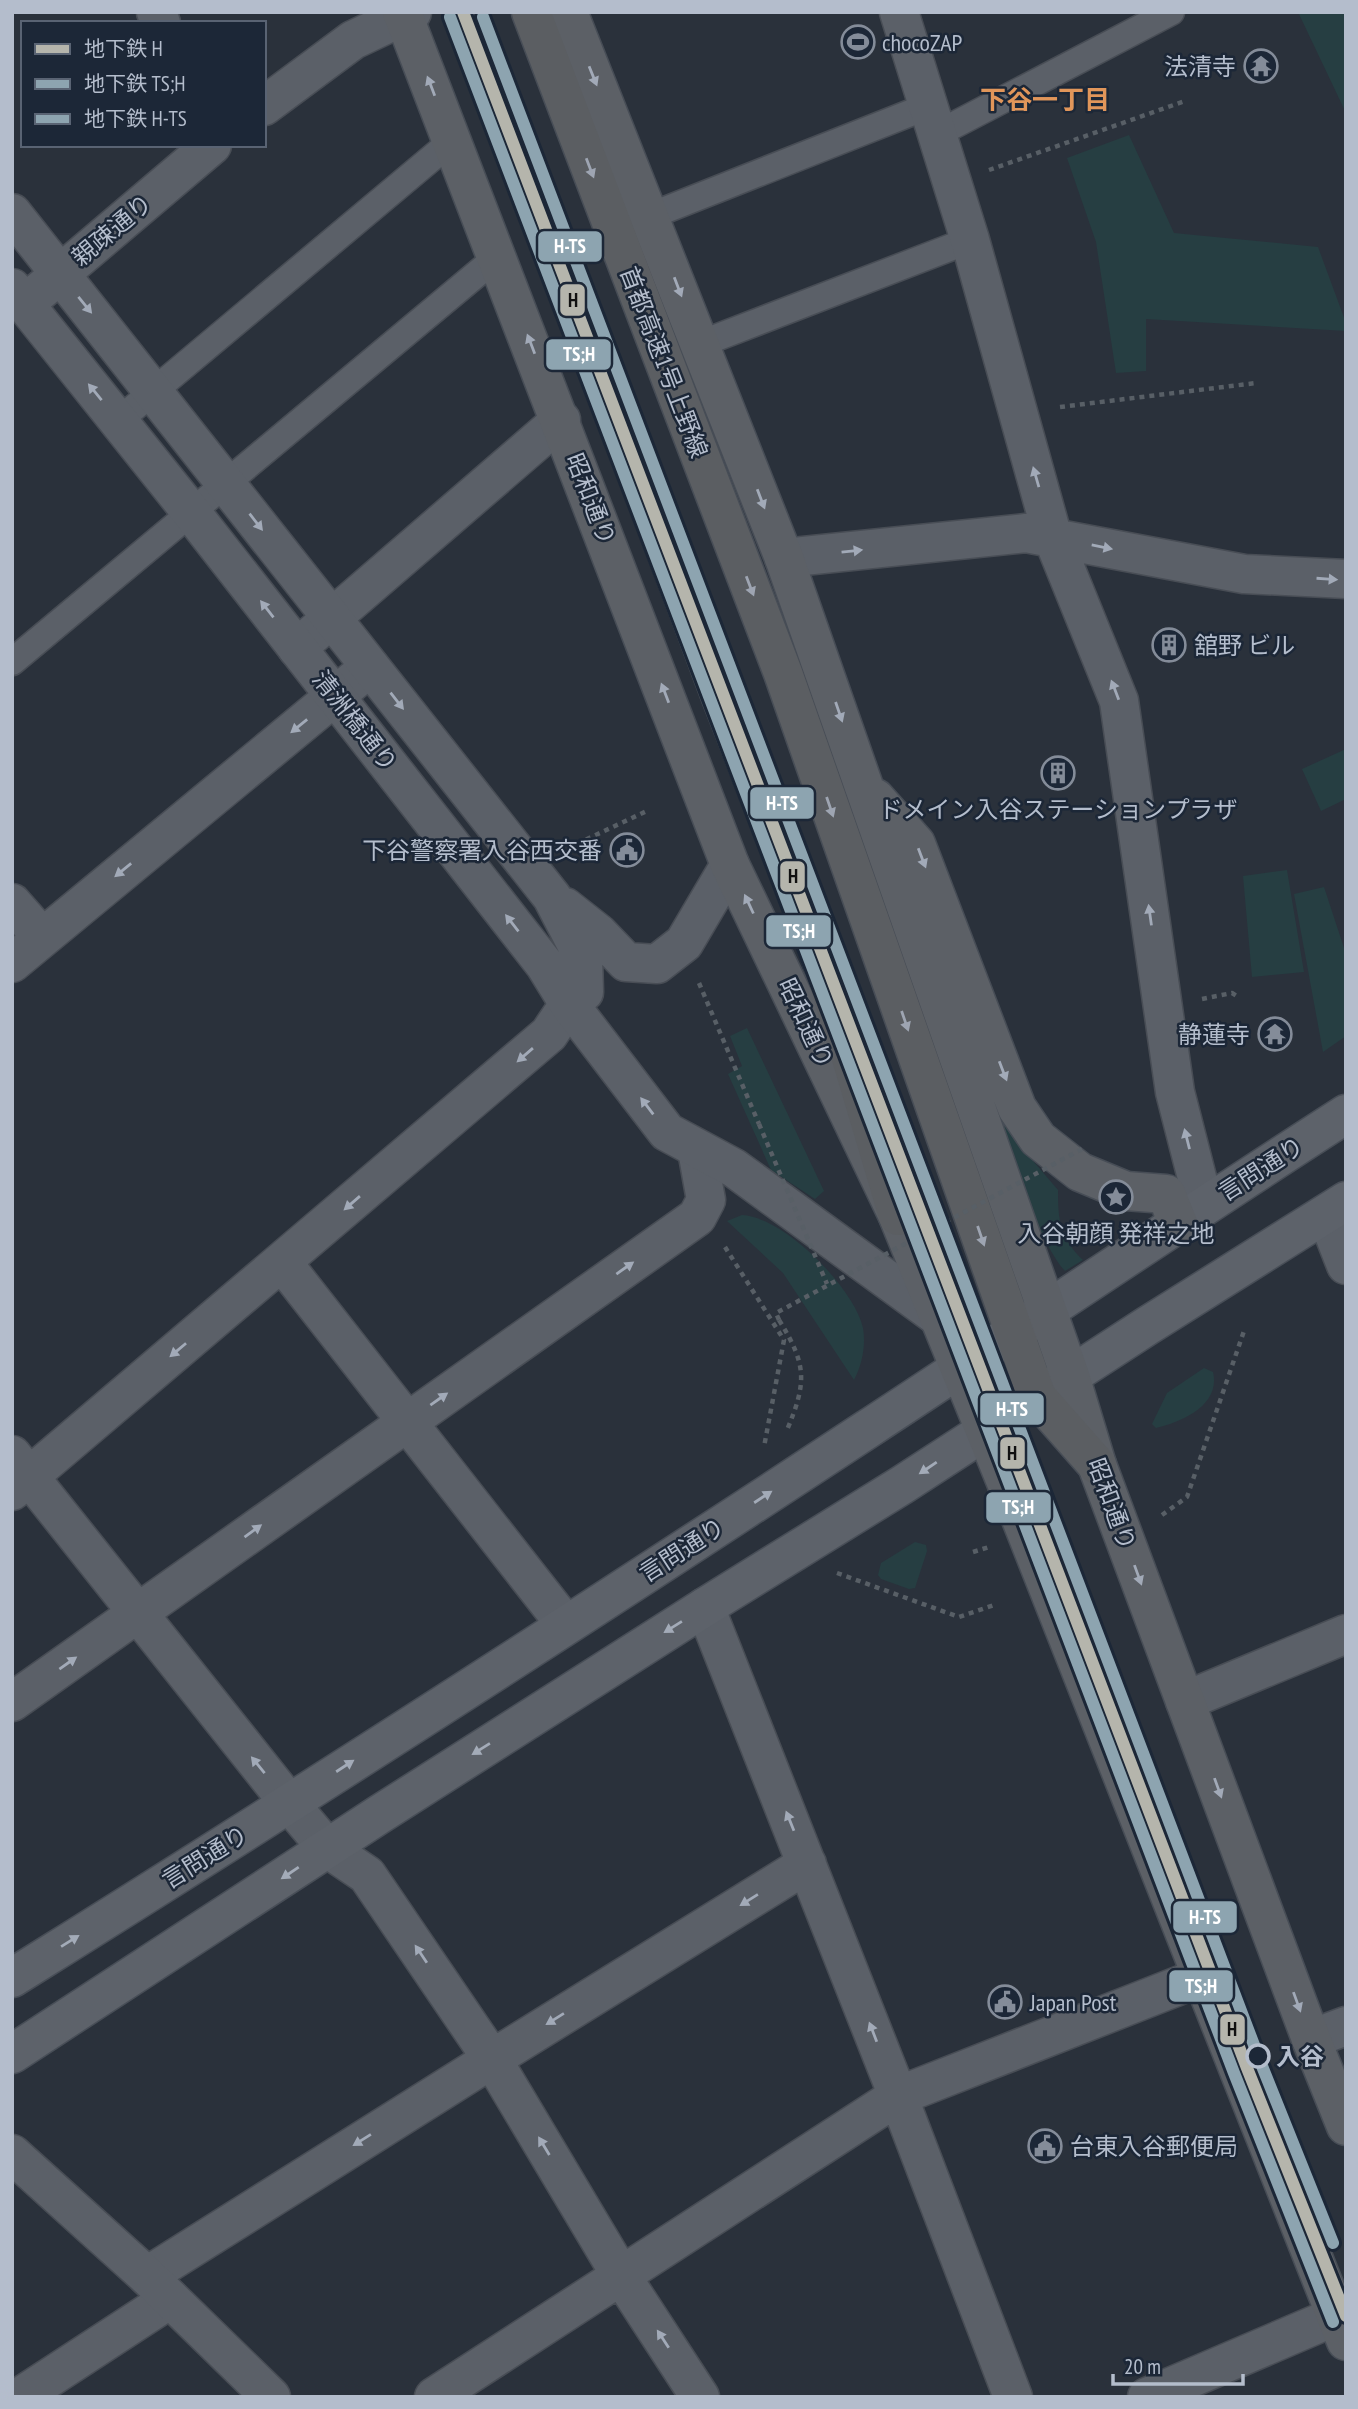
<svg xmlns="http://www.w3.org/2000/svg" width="1358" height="2409" font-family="'PT Sans Narrow','Noto Sans JP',sans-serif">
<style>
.green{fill:#263e42}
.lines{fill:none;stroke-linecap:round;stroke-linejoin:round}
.service-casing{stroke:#484d55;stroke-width:29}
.minor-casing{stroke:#484d55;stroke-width:41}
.tertiary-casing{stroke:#484d55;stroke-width:41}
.primary-casing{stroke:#484e57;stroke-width:41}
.trunk-casing{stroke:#474d56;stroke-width:41}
.motorway-casing{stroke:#474d56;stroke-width:41}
.path{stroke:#585f66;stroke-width:4.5;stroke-dasharray:5 5;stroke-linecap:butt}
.service{stroke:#5b6068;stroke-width:26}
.minor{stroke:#5b6068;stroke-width:38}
.tertiary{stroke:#5b6068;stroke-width:38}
.primary{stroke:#5d626a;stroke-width:38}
.trunk{stroke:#5c6066;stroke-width:38}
.motorway{stroke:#5b5e62;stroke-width:38}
.path-bridge{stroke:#585f66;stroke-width:4.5;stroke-dasharray:5 5;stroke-linecap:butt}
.metro-1-casing{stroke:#1c2737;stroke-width:18}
.metro-2-casing{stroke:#1c2737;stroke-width:18}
.metro-3-casing{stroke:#1c2737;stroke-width:18}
.metro-1{stroke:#b5b5ac;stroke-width:12}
.metro-2{stroke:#8da4b0;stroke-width:12}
.metro-3{stroke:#8da4b0;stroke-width:12}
.oneway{fill:#a2aab8}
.oneway2{fill:#9ea5b2}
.oneway3{fill:#a3abb8}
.stop-dot{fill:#1c2737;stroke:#b4bdcc;stroke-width:3.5}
.labels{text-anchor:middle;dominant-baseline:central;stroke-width:5;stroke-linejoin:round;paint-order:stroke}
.poi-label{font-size:24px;fill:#b4bdcc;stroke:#1c2737;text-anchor:start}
.street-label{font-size:24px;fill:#b4bdcc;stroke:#1c2737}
.stop-label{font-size:24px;font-weight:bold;fill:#b4bdcc;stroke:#1c2737;text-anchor:start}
.neighbourhood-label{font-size:26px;font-weight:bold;fill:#e1965a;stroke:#1c2737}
.line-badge{stroke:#1c2737;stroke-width:2.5}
.badge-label{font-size:19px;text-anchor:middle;font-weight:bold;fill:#fff}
.pale-badge-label{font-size:19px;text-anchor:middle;font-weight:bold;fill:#111}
</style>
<rect width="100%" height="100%" fill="#2a313b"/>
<path class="green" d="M 1298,12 L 1346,12 L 1346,113 Z
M 1129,135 L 1174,233 L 1318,247 L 1346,323 L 1346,331 L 1146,319 L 1146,371 L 1116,373 L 1096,242 L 1067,158 Z
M 1346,749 L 1346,799 L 1321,811 L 1302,769 Z
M 1287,870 L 1304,972 L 1252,977 L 1243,876 Z
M 1324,887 L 1346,954 L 1346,1036 L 1323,1052 L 1294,894 Z
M 747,1028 L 824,1191 L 815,1199 L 771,1170 L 728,1074 L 742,1066 L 730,1036 Z
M 1002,1117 L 1022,1148 L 1058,1190 C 1058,1221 1060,1238 1083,1260 L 1065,1271 C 1038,1241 1018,1167 1003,1127 Z
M 742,1215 C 783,1217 854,1287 863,1328 C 866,1346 862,1365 854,1380 L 783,1273 L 727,1221 Z
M 1204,1368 L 1213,1372 C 1221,1405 1182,1422 1156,1428 L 1152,1424 L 1167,1393 Z
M 915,1542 L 926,1545 L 927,1551 L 915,1588 L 909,1589 L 881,1579 L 878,1575 L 881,1563 Z"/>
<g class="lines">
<defs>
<path id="service" d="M 937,134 L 1171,12
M 650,216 L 928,106
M 700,344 L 970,240
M 118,421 L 452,141
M 12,662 L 497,257"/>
<path id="minor" d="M 156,12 L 161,23
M 899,12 L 970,240 L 1053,538 L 1119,701 L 1175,1092 L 1204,1205
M 784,558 L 1026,533 L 1244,574 L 1346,579
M 297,648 L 561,420
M 12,903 L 42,937
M 12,963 L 370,667
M 1326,1214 L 1346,1265
M 282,1262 L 566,1625
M 12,1455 L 289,1803 L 327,1848 L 367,1875 L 492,2059 L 620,2274 L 700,2397
M 12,1491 L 549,1034 L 569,1004
M 705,1607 L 898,2096 L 1013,2397
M 1185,1701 L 1346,1634
M 12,1702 L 697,1217 L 706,1200 L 697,1150
M 1311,2039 L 1346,2026
M 147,2276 L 492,2059 L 807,1864
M 20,2397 L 170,2299
M 434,2397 L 898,2096 L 1201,1977
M 1147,2397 L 1336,2316"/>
<path id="tertiary" d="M 264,106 L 353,40 L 412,12
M 12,213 L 552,897 L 583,957 L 584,992 L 569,1004
M 12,288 L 191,512 L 545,965 L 569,1004 L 667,1132 L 734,1168 L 937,1316
M 40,291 L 212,145
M 565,907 L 598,933 L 626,962 L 657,964 L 684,943 L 730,865
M 12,2154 L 147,2276 L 271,2397"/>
<path id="primary" d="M 12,1978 C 299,1799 583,1616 866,1430 C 1026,1325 1184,1218 1346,1114
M 12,2054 L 380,1814 L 705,1607 L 902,1485 L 1147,1326 L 1346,1201"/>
<path id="trunk" d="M 402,12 L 730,865 L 898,1216 L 1017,1509 L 1346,2341
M 568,12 L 784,558 L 1070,1376 L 1097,1465 L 1311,2039 L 1346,2126
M 875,798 L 916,844 L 1017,1108 L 1038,1139 L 1080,1172 L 1126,1191 L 1166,1194 L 1178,1223"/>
<path id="motorway" d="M 465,12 L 721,697 L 813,930 L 898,1216
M 531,12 L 783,673 L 1037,1397 L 1097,1465"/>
</defs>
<use href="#service" class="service-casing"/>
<use href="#minor" class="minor-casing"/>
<use href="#tertiary" class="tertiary-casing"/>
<use href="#primary" class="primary-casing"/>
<use href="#trunk" class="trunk-casing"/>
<use href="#motorway" class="motorway-casing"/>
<path class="path" d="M 989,170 L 1185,101
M 1060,407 L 1256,383
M 568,848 L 649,810
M 699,983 L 759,1124
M 1202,999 L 1232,993 L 1240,998
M 725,1247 L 784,1340 L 764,1447
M 779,1320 C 807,1365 807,1382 787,1430
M 1162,1515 L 1187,1497 L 1245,1328
M 973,1552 L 989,1547
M 837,1573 L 959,1617 L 994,1605"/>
<use href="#service" class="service"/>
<use href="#minor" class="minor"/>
<use href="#tertiary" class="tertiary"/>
<use href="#primary" class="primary"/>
<use href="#trunk" class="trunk"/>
<use href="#motorway" class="motorway"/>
<path class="path-bridge" d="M 759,1124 L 827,1284
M 779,1320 L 776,1313 L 1082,1149"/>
<defs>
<path id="metro-1" d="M 463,12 L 1247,2068 L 1346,2316"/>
<path id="metro-2" d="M 450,17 L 1234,2073 L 1333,2322"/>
<path id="metro-3" d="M 483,17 L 1262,2066 L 1333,2243"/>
</defs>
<use href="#metro-1" class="metro-1-casing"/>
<use href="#metro-2" class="metro-2-casing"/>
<use href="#metro-3" class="metro-3-casing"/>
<use href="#metro-1" class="metro-1"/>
<use href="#metro-2" class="metro-2"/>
<use href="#metro-3" class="metro-3"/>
</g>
<defs><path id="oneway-solid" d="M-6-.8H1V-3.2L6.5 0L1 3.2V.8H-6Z" transform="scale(1.75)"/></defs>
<g class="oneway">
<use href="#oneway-solid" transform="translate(593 76) rotate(68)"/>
<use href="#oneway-solid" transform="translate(431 86) rotate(-111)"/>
<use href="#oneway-solid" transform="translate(678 287) rotate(69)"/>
<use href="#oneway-solid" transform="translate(85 305) rotate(51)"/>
<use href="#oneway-solid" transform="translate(531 344) rotate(-111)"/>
<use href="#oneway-solid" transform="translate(95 392) rotate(-129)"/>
<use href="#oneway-solid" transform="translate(1036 477) rotate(-106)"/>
<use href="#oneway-solid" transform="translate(761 499) rotate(69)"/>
<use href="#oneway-solid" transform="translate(256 522) rotate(52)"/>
<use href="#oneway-solid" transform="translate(1102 547) rotate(11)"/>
<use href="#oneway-solid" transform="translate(852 551) rotate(-6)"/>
<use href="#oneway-solid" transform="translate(1327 579) rotate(4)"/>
<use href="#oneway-solid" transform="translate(267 609) rotate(-128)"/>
<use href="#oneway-solid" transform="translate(1115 690) rotate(-111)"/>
<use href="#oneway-solid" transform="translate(665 693) rotate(-111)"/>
<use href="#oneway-solid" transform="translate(397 701) rotate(52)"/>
<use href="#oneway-solid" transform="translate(839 712) rotate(71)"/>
<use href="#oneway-solid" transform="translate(299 726) rotate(141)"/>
<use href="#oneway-solid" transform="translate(922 858) rotate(69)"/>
<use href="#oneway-solid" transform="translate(123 870) rotate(141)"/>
<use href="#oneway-solid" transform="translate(749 904) rotate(-115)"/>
<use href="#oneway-solid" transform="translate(1150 915) rotate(-98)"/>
<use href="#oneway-solid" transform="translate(512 923) rotate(-128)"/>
<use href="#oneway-solid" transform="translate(525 1055) rotate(139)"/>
<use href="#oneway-solid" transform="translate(1003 1071) rotate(69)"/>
<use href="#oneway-solid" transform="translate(647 1106) rotate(-127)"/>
<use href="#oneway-solid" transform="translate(1187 1139) rotate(-104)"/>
<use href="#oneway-solid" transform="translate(352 1203) rotate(139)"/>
<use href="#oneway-solid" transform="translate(625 1268) rotate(-35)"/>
<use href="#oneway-solid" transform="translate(178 1350) rotate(140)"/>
<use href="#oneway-solid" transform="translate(439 1399) rotate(-35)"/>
<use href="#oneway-solid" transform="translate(253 1531) rotate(-36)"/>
<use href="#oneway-solid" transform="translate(1138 1575) rotate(70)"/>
<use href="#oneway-solid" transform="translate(68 1663) rotate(-35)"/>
<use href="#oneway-solid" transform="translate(258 1765) rotate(-129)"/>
<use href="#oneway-solid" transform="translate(1218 1788) rotate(70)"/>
<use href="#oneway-solid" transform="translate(790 1821) rotate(-112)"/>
<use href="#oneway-solid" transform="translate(749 1900) rotate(148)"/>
<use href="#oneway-solid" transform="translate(421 1954) rotate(-124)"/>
<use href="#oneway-solid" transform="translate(1297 2002) rotate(70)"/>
<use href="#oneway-solid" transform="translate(555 2019) rotate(148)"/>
<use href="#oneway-solid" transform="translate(873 2032) rotate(-111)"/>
<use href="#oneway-solid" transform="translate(362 2140) rotate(148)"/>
<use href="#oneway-solid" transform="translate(544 2146) rotate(-121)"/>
<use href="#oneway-solid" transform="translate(663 2339) rotate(-123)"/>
</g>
<g class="oneway2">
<use href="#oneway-solid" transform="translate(590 168) rotate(69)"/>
<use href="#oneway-solid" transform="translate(750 586) rotate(69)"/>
<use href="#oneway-solid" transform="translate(830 807) rotate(71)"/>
<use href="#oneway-solid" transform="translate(905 1021) rotate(71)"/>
<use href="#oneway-solid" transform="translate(981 1236) rotate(71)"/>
</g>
<g class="oneway3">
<use href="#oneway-solid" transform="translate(928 1468) rotate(146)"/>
<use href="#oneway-solid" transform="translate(763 1497) rotate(-33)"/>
<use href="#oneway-solid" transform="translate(673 1627) rotate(148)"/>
<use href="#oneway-solid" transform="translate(481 1749) rotate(148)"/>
<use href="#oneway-solid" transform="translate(345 1766) rotate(-33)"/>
<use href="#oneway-solid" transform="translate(290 1873) rotate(146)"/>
<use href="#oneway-solid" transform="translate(70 1941) rotate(-32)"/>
</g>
<defs>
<symbol id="stadium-ring" viewBox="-11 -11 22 22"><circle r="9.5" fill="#1c2737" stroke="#848c99" stroke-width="1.5"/><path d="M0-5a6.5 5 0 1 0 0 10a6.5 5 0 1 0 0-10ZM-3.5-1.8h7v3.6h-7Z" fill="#848c99"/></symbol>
<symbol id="temple-ring" viewBox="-11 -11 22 22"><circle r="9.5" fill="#1c2737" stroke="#848c99" stroke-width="1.5"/><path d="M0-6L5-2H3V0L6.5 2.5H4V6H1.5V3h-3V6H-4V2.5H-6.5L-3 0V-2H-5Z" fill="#848c99"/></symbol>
<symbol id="building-ring" viewBox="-11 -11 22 22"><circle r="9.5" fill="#1c2737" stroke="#848c99" stroke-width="1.5"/><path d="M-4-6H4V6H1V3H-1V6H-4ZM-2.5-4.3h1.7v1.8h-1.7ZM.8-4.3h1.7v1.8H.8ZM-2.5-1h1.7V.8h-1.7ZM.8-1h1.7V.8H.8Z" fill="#848c99"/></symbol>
<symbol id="civic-ring" viewBox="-11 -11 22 22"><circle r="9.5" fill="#1c2737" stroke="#848c99" stroke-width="1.5"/><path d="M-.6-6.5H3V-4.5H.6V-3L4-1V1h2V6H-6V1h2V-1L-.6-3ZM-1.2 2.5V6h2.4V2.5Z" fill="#848c99"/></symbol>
<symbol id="sight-ring" viewBox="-11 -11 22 22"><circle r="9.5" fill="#1c2737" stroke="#848c99" stroke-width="1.5"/><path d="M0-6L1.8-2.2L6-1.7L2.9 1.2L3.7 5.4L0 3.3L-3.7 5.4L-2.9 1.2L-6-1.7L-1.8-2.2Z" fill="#848c99"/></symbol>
</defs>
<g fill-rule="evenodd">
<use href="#stadium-ring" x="839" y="23" width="38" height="38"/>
<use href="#temple-ring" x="1242" y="47" width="38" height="38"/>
<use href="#building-ring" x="1150" y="626" width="38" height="38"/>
<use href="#building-ring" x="1039" y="754" width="38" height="38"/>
<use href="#civic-ring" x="608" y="831" width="38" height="38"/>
<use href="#temple-ring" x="1256" y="1015" width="38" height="38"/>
<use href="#sight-ring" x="1097" y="1178" width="38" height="38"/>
<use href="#civic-ring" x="986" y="1983" width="38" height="38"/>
<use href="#civic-ring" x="1026" y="2127" width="38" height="38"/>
</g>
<circle class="stop-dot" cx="1258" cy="2056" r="11"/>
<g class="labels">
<g class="poi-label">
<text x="882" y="42">chocoZAP</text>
<text x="1236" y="66" text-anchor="end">法清寺</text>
<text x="1194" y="645">舘野 ビル</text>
<text x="1058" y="809" text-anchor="middle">ドメイン入谷ステーションプラザ</text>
<text x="602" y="850" text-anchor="end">下谷警察署入谷西交番</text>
<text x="1250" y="1034" text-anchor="end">静蓮寺</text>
<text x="1116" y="1233" text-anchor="middle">入谷朝顔 発祥之地</text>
<text x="1030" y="2002">Japan Post</text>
<text x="1070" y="2146">台東入谷郵便局</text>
</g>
<g class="street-label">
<text transform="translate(112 230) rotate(-40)">親疎通り</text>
<text transform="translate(664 362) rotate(69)">首都高速1号上野線</text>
<text transform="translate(591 499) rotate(69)">昭和通り</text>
<text transform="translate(355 721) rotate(52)">清洲橋通り</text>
<text transform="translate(806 1023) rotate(65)">昭和通り</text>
<text transform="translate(1261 1169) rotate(-33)">言問通り</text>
<text transform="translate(1112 1504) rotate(70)">昭和通り</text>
<text transform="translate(682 1550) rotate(-33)">言問通り</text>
<text transform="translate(205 1857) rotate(-32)">言問通り</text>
</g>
<g class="stop-label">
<text x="1276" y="2056">入谷</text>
</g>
<g class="neighbourhood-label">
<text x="1045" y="99">下谷一丁目</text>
</g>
</g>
<g class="line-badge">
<rect x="537" y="230" width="66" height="33" rx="7" fill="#8da4b0"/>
<rect x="559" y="283" width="27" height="34" rx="7" fill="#b5b5ac"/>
<rect x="545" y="338" width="67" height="33" rx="7" fill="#8da4b0"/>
<rect x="749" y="786" width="66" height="34" rx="7" fill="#8da4b0"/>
<rect x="779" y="860" width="27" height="33" rx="7" fill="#b5b5ac"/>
<rect x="765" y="914" width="67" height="34" rx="7" fill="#8da4b0"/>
<rect x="979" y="1392" width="66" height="34" rx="7" fill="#8da4b0"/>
<rect x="999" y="1436" width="27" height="34" rx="7" fill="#b5b5ac"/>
<rect x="985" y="1491" width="67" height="33" rx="7" fill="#8da4b0"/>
<rect x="1172" y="1900" width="66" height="34" rx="7" fill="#8da4b0"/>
<rect x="1168" y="1969" width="66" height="34" rx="7" fill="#8da4b0"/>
<rect x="1219" y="2013" width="27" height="33" rx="7" fill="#b5b5ac"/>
</g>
<g class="badge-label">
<text x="570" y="253">H-TS</text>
<text x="579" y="361">TS;H</text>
<text x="782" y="810">H-TS</text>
<text x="799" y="938">TS;H</text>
<text x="1012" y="1416">H-TS</text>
<text x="1018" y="1514">TS;H</text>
<text x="1205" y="1924">H-TS</text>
<text x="1201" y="1993">TS;H</text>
</g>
<g class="pale-badge-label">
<text x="573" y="307">H</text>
<text x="793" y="883">H</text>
<text x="1012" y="1460">H</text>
<text x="1232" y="2036">H</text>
</g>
<rect width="1358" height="2409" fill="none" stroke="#b4bdcc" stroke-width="28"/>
<rect x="21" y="21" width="245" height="126" fill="#1c2737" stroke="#596373" stroke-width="2"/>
<rect x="35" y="44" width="35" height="10" fill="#b5b5ac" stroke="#596373" stroke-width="2"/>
<text x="84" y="56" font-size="21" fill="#b4bdcc">地下鉄 H</text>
<rect x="35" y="79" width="35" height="10" fill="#8da4b0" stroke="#596373" stroke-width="2"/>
<text x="84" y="91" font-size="21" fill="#b4bdcc">地下鉄 TS;H</text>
<rect x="35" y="114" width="35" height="10" fill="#8da4b0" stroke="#596373" stroke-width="2"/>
<text x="84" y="126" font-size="21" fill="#b4bdcc">地下鉄 H-TS</text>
<path d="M1113 2374v10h130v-10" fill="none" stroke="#b4bdcc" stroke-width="3.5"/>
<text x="1124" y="2374" font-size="21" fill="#b4bdcc" stroke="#1c2737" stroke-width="5" paint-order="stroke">20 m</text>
</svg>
